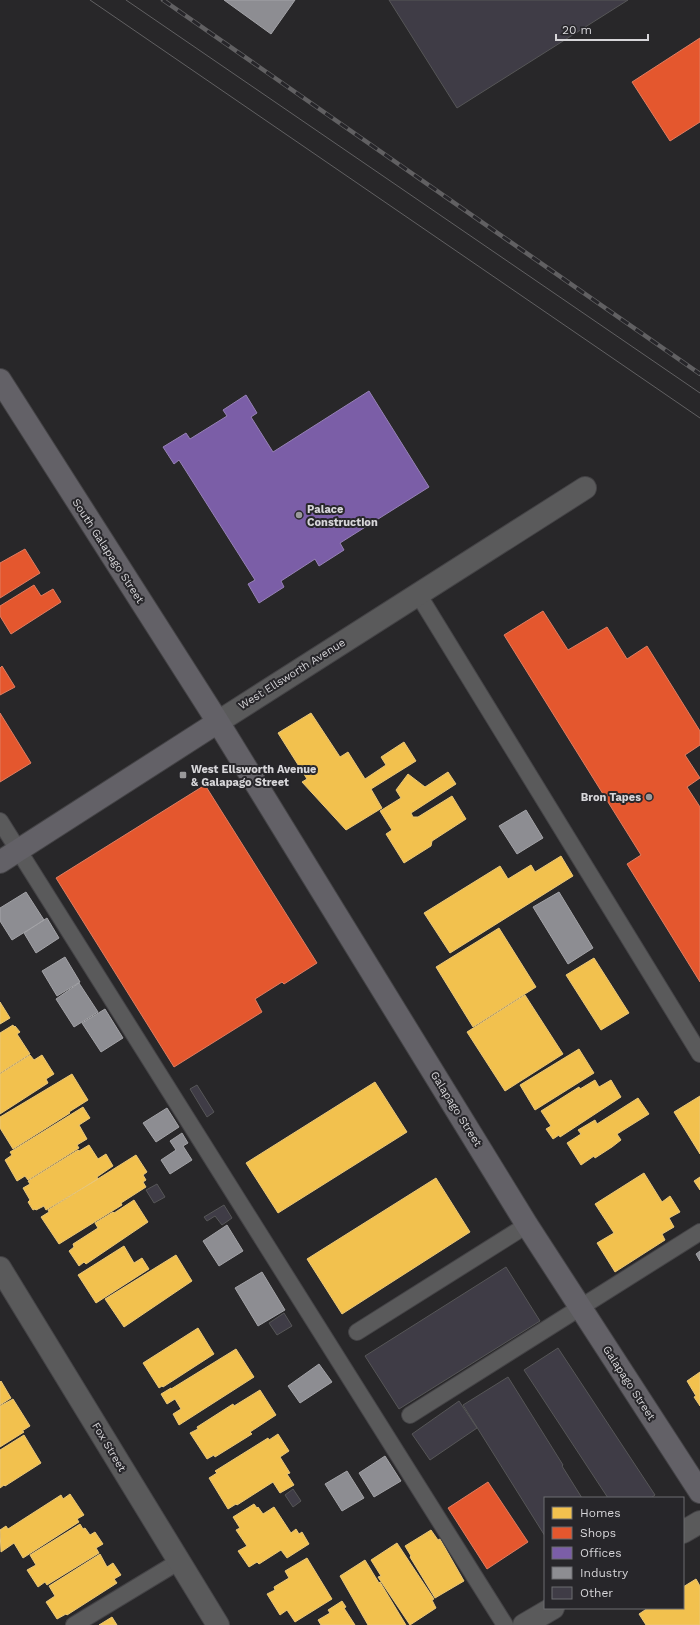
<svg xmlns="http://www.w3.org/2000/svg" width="700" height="1625" font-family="'Work Sans',sans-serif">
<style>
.homes{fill:#f2c14e;stroke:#eac778}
.shops{fill:#e4572e;stroke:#e07d61}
.offices{fill:#7b5ea7;stroke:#9782b6}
.industry{fill:#8d8d92;stroke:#a3a3a7}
.building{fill:#3f3c46;stroke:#565657}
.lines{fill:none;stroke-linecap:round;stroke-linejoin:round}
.lane-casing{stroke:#444346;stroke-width:18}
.street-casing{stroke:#444346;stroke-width:24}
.secondary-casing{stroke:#444346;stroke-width:24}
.lane{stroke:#5a5a5b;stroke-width:16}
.street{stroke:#5a5a5b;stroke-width:22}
.secondary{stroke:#636167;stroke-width:22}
.tram{stroke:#616062;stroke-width:1}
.rail-casing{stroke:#616062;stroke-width:4.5}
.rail{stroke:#27262a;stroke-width:3;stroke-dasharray:9;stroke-linecap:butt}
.poi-dot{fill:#9a999b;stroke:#27262a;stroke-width:1.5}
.labels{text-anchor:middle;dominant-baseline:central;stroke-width:4;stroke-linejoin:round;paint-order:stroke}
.poi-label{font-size:11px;font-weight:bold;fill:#d7d6d9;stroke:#27262a;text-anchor:start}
.street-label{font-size:11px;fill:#d7d6d9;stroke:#27262a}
</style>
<rect width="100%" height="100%" fill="#282729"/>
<path class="homes" d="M 311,713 L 340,757 L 348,752 L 365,779 L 386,765 L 381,757 L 404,742 L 416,761 L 371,789 L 382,808 L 346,830 L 302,782 L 307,779 L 278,733 Z
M 448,772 L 456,784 L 411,813 L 413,817 L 418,817 L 452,796 L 466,819 L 432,841 L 431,846 L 404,863 L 386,834 L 392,830 L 380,811 L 401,798 L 396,790 L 408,774 L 425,787 Z
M 561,856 L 573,876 L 450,953 L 424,913 L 500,866 L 508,879 L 531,865 L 535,872 Z
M 499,928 L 536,987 L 473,1027 L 436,967 Z
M 594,958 L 629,1013 L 601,1030 L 566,975 Z
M 525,995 L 563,1054 L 505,1091 L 467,1032 Z
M 0,1002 L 10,1018 L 0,1024 Z
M 13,1025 L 14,1027 L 15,1026 L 20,1032 L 17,1034 L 30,1054 L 0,1073 L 0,1033 Z
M 579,1049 L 594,1073 L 535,1110 L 520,1085 Z
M 30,1055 L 34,1060 L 42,1055 L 54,1074 L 46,1079 L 48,1083 L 0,1114 L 0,1074 Z
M 72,1074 L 88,1100 L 69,1112 L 70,1113 L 13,1149 L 0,1128 L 0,1117 Z
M 595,1080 L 599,1087 L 611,1080 L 621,1097 L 560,1137 L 559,1135 L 553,1139 L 546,1129 L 551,1126 L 541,1111 L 579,1087 L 580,1089 Z
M 375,1082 L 407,1132 L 278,1213 L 246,1163 Z
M 700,1096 L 700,1154 L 674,1112 Z
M 638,1098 L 649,1114 L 617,1134 L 621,1140 L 612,1147 L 595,1158 L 594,1156 L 581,1165 L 567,1143 L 581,1134 L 578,1130 L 595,1120 L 597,1124 Z
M 83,1107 L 90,1118 L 79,1125 L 87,1139 L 77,1145 L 79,1148 L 28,1180 L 25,1176 L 17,1181 L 5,1160 L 12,1155 L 10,1152 Z
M 89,1145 L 98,1159 L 106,1154 L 113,1166 L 97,1177 L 98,1179 L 46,1210 L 44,1206 L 36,1210 L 35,1209 L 33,1210 L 28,1202 L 30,1200 L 23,1188 L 30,1184 L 28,1181 L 78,1150 L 79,1151 Z
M 136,1155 L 147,1172 L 143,1175 L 146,1180 L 143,1182 L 146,1187 L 121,1203 L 122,1205 L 59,1244 L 41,1217 L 49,1212 L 48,1210 Z
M 644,1173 L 662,1202 L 670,1196 L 680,1212 L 669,1218 L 674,1227 L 662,1234 L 665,1240 L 615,1272 L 597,1243 L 614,1233 L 595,1204 Z
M 700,1177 L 700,1190 L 694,1181 Z
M 436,1178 L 470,1232 L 342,1314 L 307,1259 Z
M 134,1200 L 148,1222 L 86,1264 L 84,1262 L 79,1266 L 69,1251 L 74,1247 L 73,1244 L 98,1228 L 95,1223 L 113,1212 L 114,1213 Z
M 124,1246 L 134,1263 L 142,1258 L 149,1269 L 96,1303 L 78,1275 Z
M 176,1255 L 192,1281 L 124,1327 L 105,1299 Z
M 198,1328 L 214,1354 L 163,1387 L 162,1386 L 159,1388 L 143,1363 Z
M 236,1349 L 254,1377 L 179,1425 L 173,1414 L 181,1409 L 175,1399 L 167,1404 L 161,1394 L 171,1388 L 171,1389 Z
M 700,1372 L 700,1406 L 694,1397 L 696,1396 L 687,1381 Z
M 1,1381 L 11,1398 L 0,1405 L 0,1382 Z
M 260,1390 L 276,1415 L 250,1432 L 252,1434 L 215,1457 L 214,1455 L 207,1459 L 190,1433 L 198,1429 L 197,1427 L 233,1404 L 234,1406 Z
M 13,1399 L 30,1426 L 22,1431 L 24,1432 L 0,1447 L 0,1406 Z
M 278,1434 L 289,1451 L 280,1457 L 290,1473 L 287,1474 L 294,1485 L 280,1493 L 273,1482 L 237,1505 L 236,1504 L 228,1509 L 209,1478 L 217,1473 L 215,1471 L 268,1438 L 269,1440 Z
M 24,1435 L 41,1463 L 5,1486 L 4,1485 L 0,1488 L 0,1450 Z
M 70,1494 L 84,1515 L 77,1519 L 79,1522 L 23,1558 L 14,1543 L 1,1552 L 0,1530 L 6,1526 L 8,1529 L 61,1495 L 63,1499 Z
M 254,1504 L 257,1508 L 258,1507 L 263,1514 L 274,1507 L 291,1533 L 296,1529 L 299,1534 L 302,1532 L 309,1544 L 287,1558 L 281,1550 L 259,1564 L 257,1562 L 249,1567 L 238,1551 L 247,1546 L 236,1530 L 240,1528 L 233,1517 Z
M 80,1524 L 83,1529 L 85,1528 L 90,1535 L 95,1532 L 103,1544 L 96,1548 L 99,1553 L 47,1585 L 45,1582 L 38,1587 L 27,1570 L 36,1565 L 30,1555 Z
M 431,1530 L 438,1540 L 440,1539 L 464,1581 L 435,1598 L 410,1557 L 411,1556 L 405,1546 Z
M 397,1543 L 434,1599 L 432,1600 L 436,1608 L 410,1625 L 378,1577 L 381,1576 L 371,1560 Z
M 100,1554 L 107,1567 L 113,1563 L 121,1575 L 114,1579 L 117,1583 L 67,1615 L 66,1614 L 57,1619 L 46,1602 L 55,1596 L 49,1586 Z
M 307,1558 L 332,1599 L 295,1622 L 287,1610 L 280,1615 L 267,1594 L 275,1590 L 274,1587 L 289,1578 L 285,1571 Z
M 365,1560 L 379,1583 L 380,1582 L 406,1625 L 368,1625 L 340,1576 Z
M 696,1579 L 700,1586 L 700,1625 L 646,1625 L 639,1614 L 648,1608 L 683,1608 L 683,1587 Z
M 342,1601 L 346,1607 L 344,1608 L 355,1625 L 321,1625 L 318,1620 L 330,1613 L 328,1610 Z
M 112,1617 L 117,1625 L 99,1625 Z"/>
<path class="shops" d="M 700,38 L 700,122 L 670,141 L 632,82 Z
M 25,549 L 40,573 L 0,598 L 0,563 Z
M 34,585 L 41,596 L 53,589 L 61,602 L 11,634 L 0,616 L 0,606 Z
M 543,611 L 568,650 L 607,627 L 627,659 L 647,646 L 700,731 L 700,745 L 685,755 L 700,778 L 687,787 L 700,807 L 700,982 L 627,864 L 641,855 L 504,635 Z
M 2,666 L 15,687 L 0,695 L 0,668 Z
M 0,713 L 31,763 L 0,782 Z
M 205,785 L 317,963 L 284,984 L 282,982 L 255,999 L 262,1012 L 174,1067 L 56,878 Z
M 488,1482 L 528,1542 L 487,1569 L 448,1508 Z"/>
<path class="offices" d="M 369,391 L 429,487 L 340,543 L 344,550 L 319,566 L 315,559 L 281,581 L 284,587 L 259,603 L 248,584 L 255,580 L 179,460 L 174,464 L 163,447 L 186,433 L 190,439 L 227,416 L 223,410 L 246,395 L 257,413 L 251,417 L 273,452 Z"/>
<path class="industry" d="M 224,0 L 295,0 L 271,34 Z
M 526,810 L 543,838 L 517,854 L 499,826 Z
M 26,892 L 44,920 L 12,940 L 0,921 L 0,908 Z
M 559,892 L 593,948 L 568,964 L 533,907 Z
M 47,918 L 59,938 L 36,953 L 24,933 Z
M 65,957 L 80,982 L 57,996 L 42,971 Z
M 79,983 L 98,1012 L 74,1027 L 56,999 Z
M 105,1009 L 123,1038 L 101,1052 L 82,1023 Z
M 167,1108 L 179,1127 L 156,1142 L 143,1123 Z
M 182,1133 L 188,1143 L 183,1146 L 192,1160 L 170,1174 L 161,1160 L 176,1150 L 170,1141 Z
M 227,1225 L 243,1251 L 219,1266 L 203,1241 Z
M 700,1251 L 700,1261 L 696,1254 Z
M 262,1272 L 285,1310 L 258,1326 L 235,1288 Z
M 319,1364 L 332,1382 L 300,1403 L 288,1386 Z
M 385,1456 L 401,1481 L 374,1497 L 359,1473 Z
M 347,1471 L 364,1498 L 342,1511 L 325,1484 Z"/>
<path class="building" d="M 389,0 L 628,0 L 457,108 Z
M 197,1085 L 214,1112 L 207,1117 L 190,1089 Z
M 157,1184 L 165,1197 L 154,1203 L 146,1190 Z
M 224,1205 L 232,1218 L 222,1225 L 215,1216 L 207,1221 L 204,1217 Z
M 506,1267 L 540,1321 L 399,1409 L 365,1356 Z
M 284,1313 L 292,1326 L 277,1335 L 269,1323 Z
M 558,1348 L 655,1495 L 651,1498 L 608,1498 L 524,1370 Z
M 508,1377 L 563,1465 L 562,1466 L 582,1498 L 545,1498 L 545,1536 L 463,1405 Z
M 459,1401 L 477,1428 L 430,1460 L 412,1434 Z
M 293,1489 L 301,1501 L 293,1507 L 285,1495 Z"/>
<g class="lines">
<defs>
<path id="lane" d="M 418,594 L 700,1054
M 0,821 L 505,1625
M 357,1332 L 527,1225
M 410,1415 L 700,1232
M 74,1625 L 178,1562"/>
<path id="street" d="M 218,722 L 585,488
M 0,1268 L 218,1625
M 683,1532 L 700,1522
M 524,1625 L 553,1608"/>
<path id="secondary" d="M 0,380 L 218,722 L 527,1225 L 700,1492
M 0,862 L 218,722"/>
</defs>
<use href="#lane" class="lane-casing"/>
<use href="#street" class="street-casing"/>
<use href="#secondary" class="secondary-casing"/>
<use href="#lane" class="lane"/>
<use href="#street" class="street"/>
<use href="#secondary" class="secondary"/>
<path class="tram" d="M 90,0 L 700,418
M 126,0 L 700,393"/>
<defs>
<path id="rail" d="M 163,0 L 700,374"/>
</defs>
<use href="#rail" class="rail-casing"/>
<use href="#rail" class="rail"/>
</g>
<g class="poi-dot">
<circle cx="299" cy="515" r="4"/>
<rect x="179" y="771" width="8" height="8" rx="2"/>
<circle cx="649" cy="797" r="4"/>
</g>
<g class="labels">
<g class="poi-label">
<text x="307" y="509">Palace<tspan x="307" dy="13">Construction</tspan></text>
<text x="191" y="769">West Ellsworth Avenue<tspan x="191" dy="13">&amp; Galapago Street</tspan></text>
<text x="641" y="797" text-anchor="end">Bron Tapes</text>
</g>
<g class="street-label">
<text transform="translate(108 551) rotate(57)">South Galapago Street</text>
<text transform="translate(292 674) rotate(-32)">West Ellsworth Avenue</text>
<text transform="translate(456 1109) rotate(58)">Galapago Street</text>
<text transform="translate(629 1383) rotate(57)">Galapago Street</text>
<text transform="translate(109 1447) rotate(59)">Fox Street</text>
</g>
</g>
<rect x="544" y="1497" width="140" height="112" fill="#27262a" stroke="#6d6c70"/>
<rect x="552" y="1507" width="20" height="12" fill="#f2c14e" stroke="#6d6c70"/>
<text x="580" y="1517" font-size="12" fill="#d7d6d9">Homes</text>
<rect x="552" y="1527" width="20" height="12" fill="#e4572e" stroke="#6d6c70"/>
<text x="580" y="1537" font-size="12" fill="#d7d6d9">Shops</text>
<rect x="552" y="1547" width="20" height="12" fill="#7b5ea7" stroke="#6d6c70"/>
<text x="580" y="1557" font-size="12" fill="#d7d6d9">Offices</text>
<rect x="552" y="1567" width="20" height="12" fill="#8d8d92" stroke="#6d6c70"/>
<text x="580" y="1577" font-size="12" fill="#d7d6d9">Industry</text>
<rect x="552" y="1587" width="20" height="12" fill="#3f3c46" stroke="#6d6c70"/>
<text x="580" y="1597" font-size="12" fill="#d7d6d9">Other</text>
<path d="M556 34v6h92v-6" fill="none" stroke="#d7d6d9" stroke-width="2"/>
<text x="562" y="34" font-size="12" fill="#d7d6d9" stroke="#27262a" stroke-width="3" paint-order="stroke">20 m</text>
</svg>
